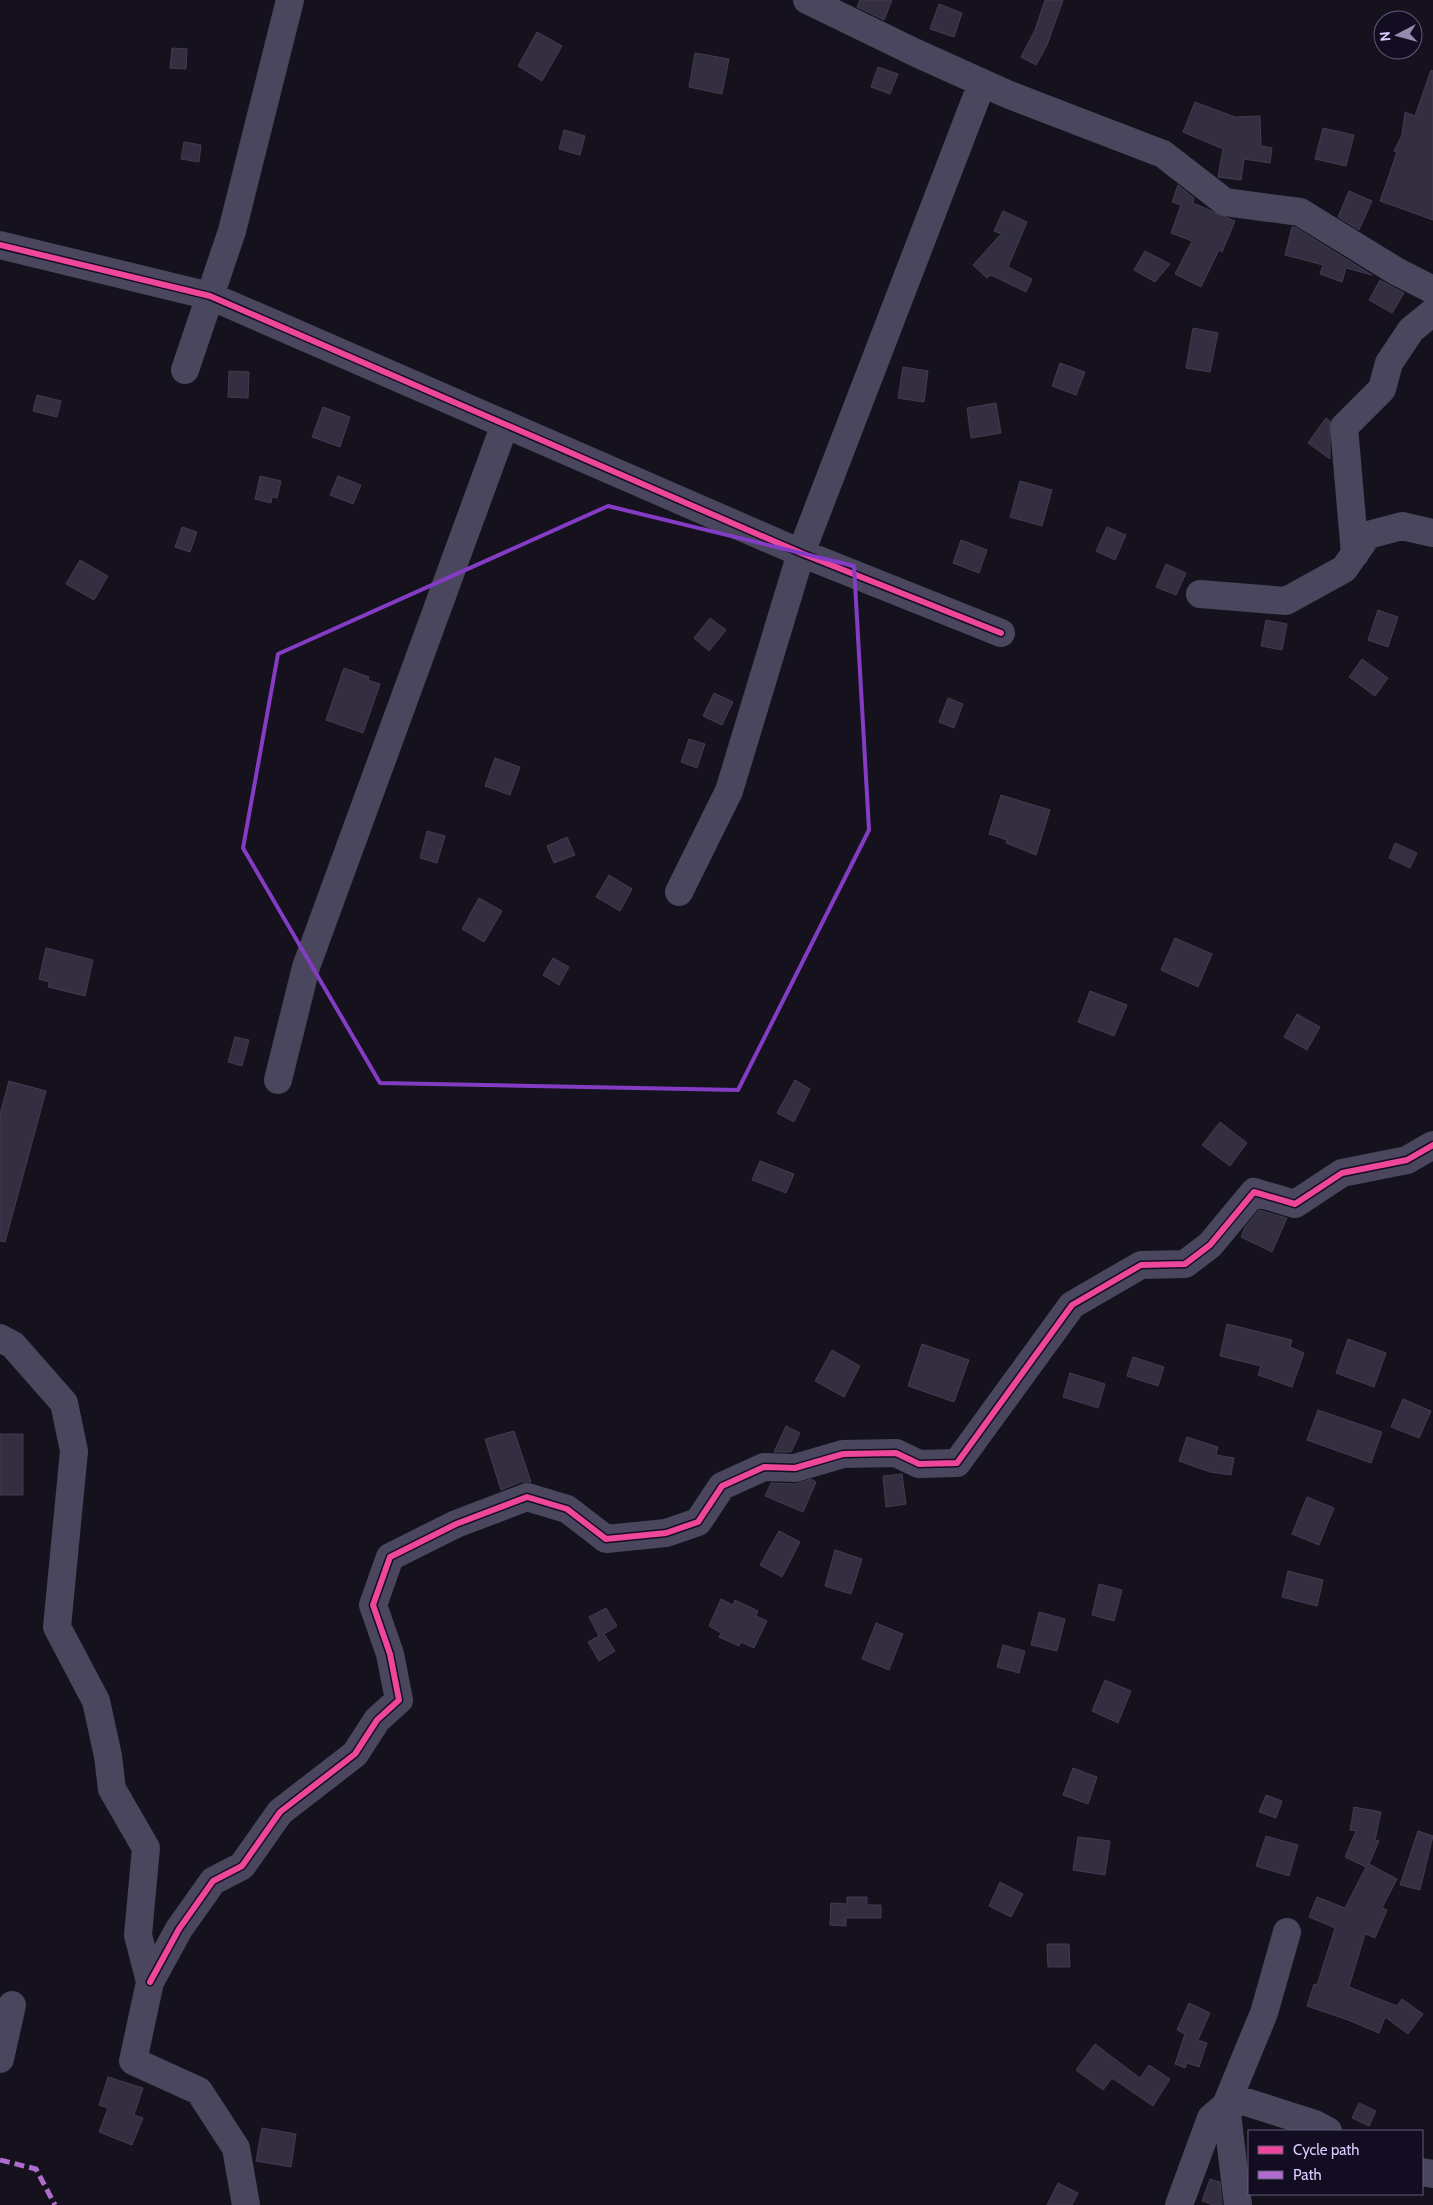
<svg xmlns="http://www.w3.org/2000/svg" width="1433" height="2205" font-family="Cabin,sans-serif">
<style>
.building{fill:#332f40;stroke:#423b51}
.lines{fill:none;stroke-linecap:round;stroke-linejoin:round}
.minor{stroke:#4a465e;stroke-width:28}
.quiet{stroke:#b06ccc;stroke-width:5;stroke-dasharray:10 5;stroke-linecap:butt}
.cycleway-casing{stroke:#130d22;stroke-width:9}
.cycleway{stroke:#ed469a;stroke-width:6}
.marked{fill:none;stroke:#843cc5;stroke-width:4;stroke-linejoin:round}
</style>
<rect width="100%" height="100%" fill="#15121d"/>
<path class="building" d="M 860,0 L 892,0 L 884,20 L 857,7 Z
M 1045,0 L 1063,0 L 1047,45 L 1036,65 L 1021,57 L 1035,30 Z
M 939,4 L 962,13 L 954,37 L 930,29 Z
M 537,32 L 562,46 L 542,81 L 518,66 Z
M 172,48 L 187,49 L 186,69 L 170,68 Z
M 695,53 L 729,59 L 722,94 L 689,87 Z
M 878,67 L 898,74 L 890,94 L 871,87 Z
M 1431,70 L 1433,71 L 1433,220 L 1380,201 L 1397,152 L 1394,151 L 1402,135 L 1405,112 L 1415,116 Z
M 1195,102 L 1235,117 L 1260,116 L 1261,146 L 1272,148 L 1270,163 L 1244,159 L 1241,180 L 1218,177 L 1223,149 L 1183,132 Z
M 1323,128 L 1354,135 L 1346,166 L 1315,159 Z
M 564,130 L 585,136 L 580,155 L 559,149 Z
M 184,142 L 201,145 L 199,162 L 181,159 Z
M 1178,185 L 1194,198 L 1193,203 L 1235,221 L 1222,252 L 1219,250 L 1201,287 L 1175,274 L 1192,241 L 1171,233 L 1181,205 L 1172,202 Z
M 1349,191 L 1372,201 L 1359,230 L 1338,217 Z
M 1003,211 L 1027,222 L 1008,267 L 1032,279 L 1026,292 L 991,275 L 987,278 L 973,265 L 1001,234 L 994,231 Z
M 1292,227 L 1295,227 L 1372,275 L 1346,268 L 1342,282 L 1320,274 L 1323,265 L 1285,255 Z
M 1145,251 L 1170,264 L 1155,282 L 1134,270 Z
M 1380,280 L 1404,293 L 1392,313 L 1369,300 Z
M 1193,328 L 1218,333 L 1210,372 L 1186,368 Z
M 1060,363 L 1085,372 L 1076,395 L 1052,386 Z
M 903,367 L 928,371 L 924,402 L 898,398 Z
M 229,371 L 249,372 L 248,398 L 228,397 Z
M 37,395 L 61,401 L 57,417 L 33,411 Z
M 996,403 L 1001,433 L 971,438 L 967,408 Z
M 323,407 L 350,417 L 340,447 L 312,437 Z
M 1326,418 L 1330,421 L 1330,459 L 1308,443 Z
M 260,476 L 281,481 L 277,498 L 272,497 L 271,503 L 255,499 Z
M 338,476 L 361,485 L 353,504 L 330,495 Z
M 1020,481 L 1052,490 L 1042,526 L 1010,517 Z
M 182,527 L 197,532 L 190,552 L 175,547 Z
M 1107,527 L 1126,535 L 1115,560 L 1096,551 Z
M 961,540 L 987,550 L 979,573 L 953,563 Z
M 80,560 L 108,576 L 94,600 L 66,584 Z
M 1166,564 L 1186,573 L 1176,595 L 1156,587 Z
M 1378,610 L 1398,617 L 1388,647 L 1368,640 Z
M 710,618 L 726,630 L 709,651 L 694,638 Z
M 1266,620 L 1287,624 L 1282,650 L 1261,646 Z
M 1362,659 L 1388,678 L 1375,696 L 1349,677 Z
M 344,668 L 369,677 L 368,680 L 380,684 L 363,733 L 326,720 Z
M 714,693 L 733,702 L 722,725 L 703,716 Z
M 948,698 L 963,704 L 954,728 L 939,722 Z
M 689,739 L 705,744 L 697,768 L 681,762 Z
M 495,758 L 520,767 L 510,795 L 485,786 Z
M 1001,795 L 1050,810 L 1036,855 L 1006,843 L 1007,840 L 989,834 Z
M 427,831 L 445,836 L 437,863 L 420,858 Z
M 567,837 L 575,855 L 554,863 L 547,846 Z
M 1395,843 L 1417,853 L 1410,868 L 1389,858 Z
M 609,875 L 632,889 L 620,911 L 596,897 Z
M 479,898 L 502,911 L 484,942 L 462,929 Z
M 1175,938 L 1212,954 L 1198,987 L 1161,970 Z
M 46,948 L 93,960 L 85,996 L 48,987 L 49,982 L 39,979 Z
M 553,958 L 569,967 L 559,985 L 543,975 Z
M 1090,991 L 1127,1005 L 1114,1036 L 1078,1022 Z
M 1297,1014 L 1320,1027 L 1307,1050 L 1284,1037 Z
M 235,1037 L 249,1040 L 242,1066 L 228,1062 Z
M 795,1080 L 810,1089 L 794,1122 L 777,1113 Z
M 9,1081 L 46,1091 L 5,1242 L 0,1241 L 0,1114 Z
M 1220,1122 L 1247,1143 L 1230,1166 L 1202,1145 Z
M 760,1161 L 794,1174 L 786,1193 L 752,1180 Z
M 1259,1210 L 1287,1218 L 1272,1252 L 1241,1237 L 1245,1227 Z
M 1227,1324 L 1292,1340 L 1290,1347 L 1304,1353 L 1292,1387 L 1258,1375 L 1261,1366 L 1220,1356 Z
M 1348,1339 L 1386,1353 L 1374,1387 L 1336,1373 Z
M 922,1344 L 969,1360 L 954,1402 L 908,1386 Z
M 832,1350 L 860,1366 L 844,1397 L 815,1381 Z
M 1133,1357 L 1164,1367 L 1158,1386 L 1127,1376 Z
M 1070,1373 L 1105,1384 L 1098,1408 L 1063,1397 Z
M 1403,1399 L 1431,1411 L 1419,1438 L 1391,1427 Z
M 1318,1410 L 1382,1432 L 1371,1463 L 1307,1440 Z
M 786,1426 L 800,1433 L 791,1452 L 774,1452 Z
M 514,1431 L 531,1482 L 521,1482 L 501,1490 L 485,1439 Z
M 0,1434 L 23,1434 L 23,1495 L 0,1495 Z
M 1187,1437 L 1218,1447 L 1216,1455 L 1234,1458 L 1231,1475 L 1210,1472 L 1179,1461 Z
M 902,1474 L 906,1504 L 886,1507 L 883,1476 Z
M 811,1479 L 816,1482 L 803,1512 L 765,1496 L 771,1483 L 795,1484 Z
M 1307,1497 L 1334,1508 L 1319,1545 L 1292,1534 Z
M 779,1531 L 800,1542 L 782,1577 L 760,1565 Z
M 835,1550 L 862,1559 L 851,1594 L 825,1586 Z
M 1288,1571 L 1323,1580 L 1317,1606 L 1282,1597 Z
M 1099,1584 L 1122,1590 L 1114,1621 L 1092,1615 Z
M 721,1599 L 733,1605 L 735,1600 L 758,1611 L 756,1616 L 767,1621 L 754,1648 L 741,1642 L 739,1646 L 719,1637 L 721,1633 L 709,1626 Z
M 606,1608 L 617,1626 L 604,1634 L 615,1651 L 599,1661 L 588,1642 L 599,1636 L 589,1617 Z
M 1039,1612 L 1065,1619 L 1057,1651 L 1031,1645 Z
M 876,1623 L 903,1634 L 889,1670 L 862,1659 Z
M 1003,1645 L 1025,1651 L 1019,1673 L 997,1667 Z
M 1105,1680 L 1131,1691 L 1118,1723 L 1092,1711 Z
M 1073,1768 L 1097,1777 L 1088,1804 L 1063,1795 Z
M 1266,1795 L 1282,1801 L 1276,1818 L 1259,1812 Z
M 1354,1807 L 1381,1812 L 1375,1840 L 1379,1841 L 1369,1864 L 1397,1879 L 1382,1908 L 1387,1910 L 1375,1938 L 1365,1934 L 1349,1987 L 1397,2006 L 1402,1999 L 1423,2014 L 1408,2034 L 1385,2017 L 1379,2033 L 1348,2020 L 1307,2006 L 1314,1984 L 1317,1985 L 1335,1928 L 1309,1917 L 1317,1897 L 1345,1908 L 1366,1867 L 1345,1857 L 1356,1831 L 1350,1830 Z
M 1418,1831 L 1433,1836 L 1420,1890 L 1400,1885 Z
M 1266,1836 L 1298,1845 L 1289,1876 L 1256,1866 Z
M 1078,1837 L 1110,1841 L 1105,1875 L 1073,1870 Z
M 1000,1882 L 1023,1894 L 1011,1917 L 989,1906 Z
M 847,1897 L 867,1897 L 867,1905 L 881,1905 L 881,1918 L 846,1918 L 846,1926 L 830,1925 L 831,1903 L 847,1904 Z
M 1047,1944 L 1069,1944 L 1070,1967 L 1048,1967 Z
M 1189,2003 L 1210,2013 L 1198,2040 L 1207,2043 L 1199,2067 L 1187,2063 L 1185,2068 L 1175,2064 L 1185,2034 L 1177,2030 Z
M 1095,2044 L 1140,2078 L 1149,2065 L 1170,2079 L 1153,2106 L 1112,2078 L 1103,2090 L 1076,2070 Z
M 108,2077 L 143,2088 L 134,2115 L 143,2118 L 132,2145 L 99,2132 L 108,2108 L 99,2105 Z
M 1359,2103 L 1376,2111 L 1369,2126 L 1352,2118 Z
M 262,2128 L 296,2134 L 291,2167 L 256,2161 Z
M 1210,2179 L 1220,2182 L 1222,2205 L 1213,2205 L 1202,2201 Z
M 1058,2183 L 1078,2193 L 1072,2205 L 1047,2205 Z"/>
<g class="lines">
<path class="minor" d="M 807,0 L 914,52 L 1007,94 L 1163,154 L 1225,202 L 1300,212 L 1396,271 L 1433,290
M 0,245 L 210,296 L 801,553 L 1001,633
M 185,370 L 232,231 L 290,0
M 1355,554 L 1344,427 L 1382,389 L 1389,363 L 1411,330 L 1433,312
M 1200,594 L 1286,601 L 1344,569 L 1368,535 L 1402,526 L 1433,533
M 679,892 L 729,791 L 801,553 L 982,83
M 278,1080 L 306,967 L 505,424
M 0,1338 L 13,1345 L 64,1403 L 74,1451 L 57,1627 L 96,1701 L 108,1756 L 112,1789 L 146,1848 L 138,1935 L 150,1982 L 133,2061 L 199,2091 L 236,2148 L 246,2205
M 150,1982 L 179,1929 L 213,1881 L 242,1866 L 280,1812 L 355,1754 L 377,1720 L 399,1700 L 390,1654 L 373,1605 L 390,1557 L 456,1524 L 527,1497 L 567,1509 L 606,1539 L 666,1533 L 698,1522 L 722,1486 L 764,1467 L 795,1468 L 843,1454 L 896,1453 L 919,1464 L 957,1463 L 1072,1305 L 1141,1265 L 1185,1264 L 1210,1245 L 1254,1192 L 1295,1204 L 1342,1173 L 1407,1160 L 1433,1145
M 0,2059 L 12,2005
M 1226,2105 L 1243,2101 L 1315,2124 L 1328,2131
M 1226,2105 L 1238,2205
M 1422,2172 L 1433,2174
M 1179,2205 L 1211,2118 L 1226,2105 L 1264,2013 L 1287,1932"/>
<path class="quiet" d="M 0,2160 L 36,2169 L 55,2205"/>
<defs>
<path id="cycleway" d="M 0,245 L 210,296 L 801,553 L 1001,633
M 150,1982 L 179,1929 L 213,1881 L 242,1866 L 280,1812 L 355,1754 L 377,1720 L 399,1700 L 390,1654 L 373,1605 L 390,1557 L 456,1524 L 527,1497 L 567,1509 L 606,1539 L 666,1533 L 698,1522 L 722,1486 L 764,1467 L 795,1468 L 843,1454 L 896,1453 L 919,1464 L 957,1463 L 1072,1305 L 1141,1265 L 1185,1264 L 1210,1245 L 1254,1192 L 1295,1204 L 1342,1173 L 1407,1160 L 1433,1145"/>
</defs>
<use href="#cycleway" class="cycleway-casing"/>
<use href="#cycleway" class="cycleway"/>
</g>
<path class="marked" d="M 608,506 L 854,566 L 869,830 L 738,1090 L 380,1083 L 243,848 L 278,654 Z"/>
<rect x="1248" y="2130" width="175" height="65" fill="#130d22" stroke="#625a7a"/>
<rect x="1258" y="2146" width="25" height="8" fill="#ed469a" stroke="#625a7a"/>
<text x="1293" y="2155" font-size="15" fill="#d9ceff">Cycle path</text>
<rect x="1258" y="2171" width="25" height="8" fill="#b06ccc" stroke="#625a7a"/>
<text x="1293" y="2180" font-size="15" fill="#d9ceff">Path</text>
<g transform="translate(1398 35) rotate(264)"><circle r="24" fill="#130d22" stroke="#625a7a"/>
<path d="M0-4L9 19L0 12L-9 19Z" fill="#948cb0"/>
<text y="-8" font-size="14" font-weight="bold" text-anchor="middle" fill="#d9ceff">N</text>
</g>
</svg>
